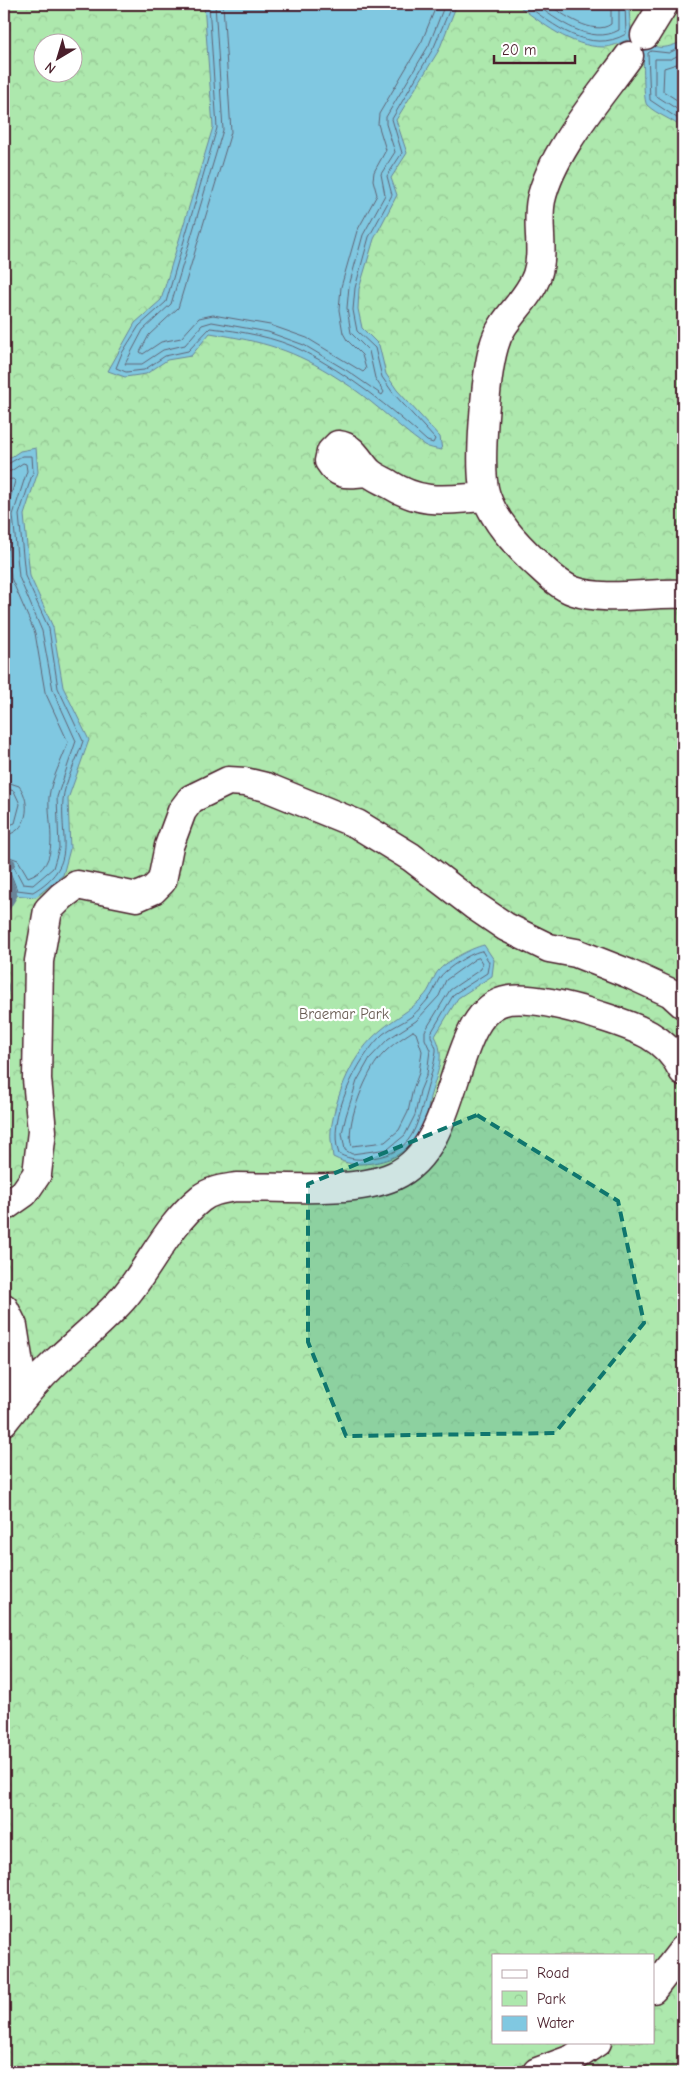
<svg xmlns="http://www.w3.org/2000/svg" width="687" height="2076" font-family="'Comic Neue',sans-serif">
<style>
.park{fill:url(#park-crowns);stroke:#7c846c;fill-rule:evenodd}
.water{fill:#80c8e1;stroke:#6a8498}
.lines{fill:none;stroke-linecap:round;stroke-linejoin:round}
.shore{stroke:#606374;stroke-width:1}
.stream{stroke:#6a8498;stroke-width:9}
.minor-casing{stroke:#4a1f2b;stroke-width:31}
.minor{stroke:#fff;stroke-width:28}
.marked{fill:#0f766e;fill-opacity:0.2;stroke:#0f766e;stroke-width:4;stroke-dasharray:10 6;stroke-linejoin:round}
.labels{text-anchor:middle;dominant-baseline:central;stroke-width:4.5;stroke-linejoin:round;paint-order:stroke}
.park-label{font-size:15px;fill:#685b52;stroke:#fff}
</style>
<defs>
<pattern id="park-crowns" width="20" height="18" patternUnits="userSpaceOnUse" patternTransform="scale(1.25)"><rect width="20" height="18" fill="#ade8ad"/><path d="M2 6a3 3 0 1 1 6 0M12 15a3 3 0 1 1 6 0" fill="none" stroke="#96c795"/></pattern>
</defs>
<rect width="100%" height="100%" fill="#f2e7da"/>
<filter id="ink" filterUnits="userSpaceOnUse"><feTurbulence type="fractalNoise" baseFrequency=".02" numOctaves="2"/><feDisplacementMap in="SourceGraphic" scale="10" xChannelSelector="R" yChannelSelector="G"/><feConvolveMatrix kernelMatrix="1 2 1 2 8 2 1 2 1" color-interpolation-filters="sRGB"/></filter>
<g filter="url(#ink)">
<path class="park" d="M 4,4 L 683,4 L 683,2072 L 4,2072 ZM 42,42 L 72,42 L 72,72 L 42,72 ZM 493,1955 L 653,1955 L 653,2042 L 493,2042 Z"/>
<path class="water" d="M 204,4 L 457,4 L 439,50 L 396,120 L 407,153 L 391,178 L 397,195 L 374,239 L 359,289 L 358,309 L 362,328 L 379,345 L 386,374 L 397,390 L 440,437 L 442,450 C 436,449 429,448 424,445 C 395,424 370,398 339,379 C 293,349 264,342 210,333 L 191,356 L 167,360 L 146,374 L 125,377 L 108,371 L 135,323 L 161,300 L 213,127 Z
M 516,4 L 630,4 L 629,10 L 631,32 C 652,47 658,53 683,41 L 683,129 C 673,119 657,115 647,105 C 643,101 644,64 643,54 L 627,40 C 620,43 611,47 604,47 C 570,47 542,23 516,4 Z
M 36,448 L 38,472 L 24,515 L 30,576 L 53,627 L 63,687 L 89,740 L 68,799 L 70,849 L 63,875 L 36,897 L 13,895 C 10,886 5,877 4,869 C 0,847 12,813 4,795 L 4,462 L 20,451 Z
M 484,945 L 494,960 L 492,976 L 458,998 L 435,1036 C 446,1055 437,1074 431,1094 C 428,1102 429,1112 425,1120 C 415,1145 400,1159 373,1163 C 354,1165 349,1165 333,1157 C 332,1148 330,1139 331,1130 C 336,1095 352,1053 381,1030 C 396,1017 409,1012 423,997 C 430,990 431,983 436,974 C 442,963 471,948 484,945 Z"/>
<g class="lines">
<path class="shore" d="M 209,4 L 217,128 L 166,302 L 139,326 L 122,353 L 116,368 L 126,372 L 144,370 L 165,356 L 188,351 L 210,328 C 240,331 276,337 303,351 C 348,374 390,407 427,441 L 433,443 L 435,439 L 393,393 L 382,377 L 375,348 L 357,331 L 353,310 L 355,288 L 369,237 L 392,195 L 387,176 L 402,153 L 392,119 L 434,47 L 452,4
M 215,4 L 223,130 L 171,304 L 143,330 L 125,364 L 142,364 L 163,350 L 185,345 L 202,325 L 212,322 L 268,332 L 304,345 L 346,370 L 382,395 L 384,392 L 375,378 L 369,351 L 351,333 L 347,308 L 349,286 L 363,235 L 385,195 L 381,174 L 395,152 L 386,124 L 386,117 L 429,45 L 445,4
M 223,4 L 231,132 L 178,308 L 149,335 L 140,352 L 143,354 L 161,342 L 181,338 L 199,318 L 213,315 L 270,325 L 307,338 L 363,372 L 366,369 L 362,355 L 347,340 L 343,333 L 339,310 L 341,287 L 357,231 L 377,195 L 373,180 L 374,172 L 386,150 L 378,124 L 379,114 L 422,41 L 437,4
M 525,4 C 553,25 590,55 626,34 L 625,4
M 535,4 C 557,20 591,46 619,30 L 619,4
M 548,4 C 562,14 594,37 611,24 L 611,4
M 683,46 L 669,53 L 651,51 L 648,53 L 650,100 L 683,122
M 683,53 L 671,59 L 655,59 L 655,95 L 683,113
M 683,62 L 664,68 L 663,91 L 683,104
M 4,466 L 22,456 L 32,456 L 33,472 L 19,515 L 25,576 L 49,629 L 58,688 L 83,741 C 78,758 64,783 63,800 C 60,841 78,865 33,892 L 17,890 L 10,872 L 4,869
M 4,472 L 11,471 L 23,463 L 26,464 L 27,471 L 13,515 L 19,577 L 42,631 L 53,690 L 76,741 L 57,797 L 59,848 L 53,868 L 33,885 L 23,884 L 14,867 L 4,863
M 4,480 L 13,479 L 15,481 L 6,514 L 11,578 L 35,633 L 45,692 L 68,742 C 63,759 51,779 49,797 C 47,825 63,865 28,877 L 18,860 L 4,855
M 4,781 L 19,786 C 32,802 28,834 4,835
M 4,788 L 14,791 L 20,804 L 15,823 L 4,827
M 482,951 L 489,962 L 487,973 L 454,994 L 431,1033 C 430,1040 437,1045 436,1051 C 434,1066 430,1078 426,1093 C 416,1127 414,1152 372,1158 C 359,1160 351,1160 339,1154 C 326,1120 358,1057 383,1034 C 392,1027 403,1023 412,1016 C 418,1011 423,1005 428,999 C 435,992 435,984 441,976 C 446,969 473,951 482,951 Z
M 479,958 L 482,963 L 481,969 L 450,990 L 425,1031 L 425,1039 L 430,1050 L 427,1074 L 420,1091 L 415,1115 L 405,1135 L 388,1149 L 352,1154 L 345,1150 L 342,1133 L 346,1116 L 357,1081 L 370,1058 L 388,1039 L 416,1021 L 439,996 L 446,980 L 475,959 Z
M 413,1031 L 416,1033 L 422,1051 L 419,1073 L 413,1089 L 408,1112 L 399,1130 L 385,1142 L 352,1146 C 344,1127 365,1077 377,1061 C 387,1048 399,1040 413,1031 Z"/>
<path class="stream" d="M 4,910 L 13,895 L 5,871 L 11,863
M 4,985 L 4,991"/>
<defs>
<path id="minor" d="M 645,35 L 664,4
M 629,56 C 600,97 552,151 541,200 C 536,225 545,251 537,275 C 528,302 501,318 494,346 C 486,373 477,471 486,496 C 495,522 515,543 535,562 C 546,572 559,586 574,591 C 605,602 650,592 683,594
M 369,472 C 352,472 340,479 329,461 L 331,452 L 338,445 C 354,447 358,461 369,472 C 374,477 382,480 389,484 C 424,506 448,499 486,497
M 4,1207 L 24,1193 L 37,1174 L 42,1131 L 37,1079 L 39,961 L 48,910 L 62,896 L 77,885 L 137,897 L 153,890 L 162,881 L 169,846 L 182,811 L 191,799 L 228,781 L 245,782 L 266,787 L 357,824 L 411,857 L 475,906 L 506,927 L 549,948 L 576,953 L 627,973 L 671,993 L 683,1004
M 4,1308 L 13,1326 L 24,1396
M 4,1421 C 20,1400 38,1379 57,1361 C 80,1339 105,1320 126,1295 C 152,1263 168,1225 200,1199 C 211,1190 224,1189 236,1187 C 281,1187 354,1194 394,1176 C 464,1145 447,1009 509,1000 C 533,997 571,1007 594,1014 C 631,1026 665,1034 683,1071
M 653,1989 L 683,1950
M 537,2072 L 572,2059 L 597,2042"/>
</defs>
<use href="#minor" class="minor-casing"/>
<use href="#minor" class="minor"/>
</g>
</g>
<path class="marked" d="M 477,1115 L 618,1201 L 644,1323 L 555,1433 L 346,1436 L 308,1342 L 308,1184 Z"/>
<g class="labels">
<g class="park-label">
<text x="344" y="1014">Braemar Park</text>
</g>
</g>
<rect width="687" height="2076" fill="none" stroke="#fff" stroke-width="20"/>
<rect x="10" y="10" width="667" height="2056" fill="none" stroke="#4a1f2b" stroke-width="2" filter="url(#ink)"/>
<rect x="492" y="1954" width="162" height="90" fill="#ffffff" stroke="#b7a5aa"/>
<rect x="502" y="1970" width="25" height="8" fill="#ffffff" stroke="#b7a5aa"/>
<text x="537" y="1978" font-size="15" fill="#4a1f2b">Road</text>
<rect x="502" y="1991" width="25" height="15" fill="url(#park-crowns)" stroke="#b7a5aa"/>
<text x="537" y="2004" font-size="15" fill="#4a1f2b">Park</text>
<rect x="502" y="2016" width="25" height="15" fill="#80c8e1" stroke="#b7a5aa"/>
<text x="537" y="2028" font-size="15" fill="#4a1f2b">Water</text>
<g transform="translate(58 58) rotate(218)"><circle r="24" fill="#ffffff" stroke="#b7a5aa"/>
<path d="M0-4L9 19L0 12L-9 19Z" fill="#4a1f2b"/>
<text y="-8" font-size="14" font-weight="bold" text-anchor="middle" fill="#4a1f2b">N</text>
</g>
<path d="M494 55v8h81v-8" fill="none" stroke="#4a1f2b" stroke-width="2.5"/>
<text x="502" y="55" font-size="15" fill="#4a1f2b" stroke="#ffffff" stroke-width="4" paint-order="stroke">20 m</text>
</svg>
